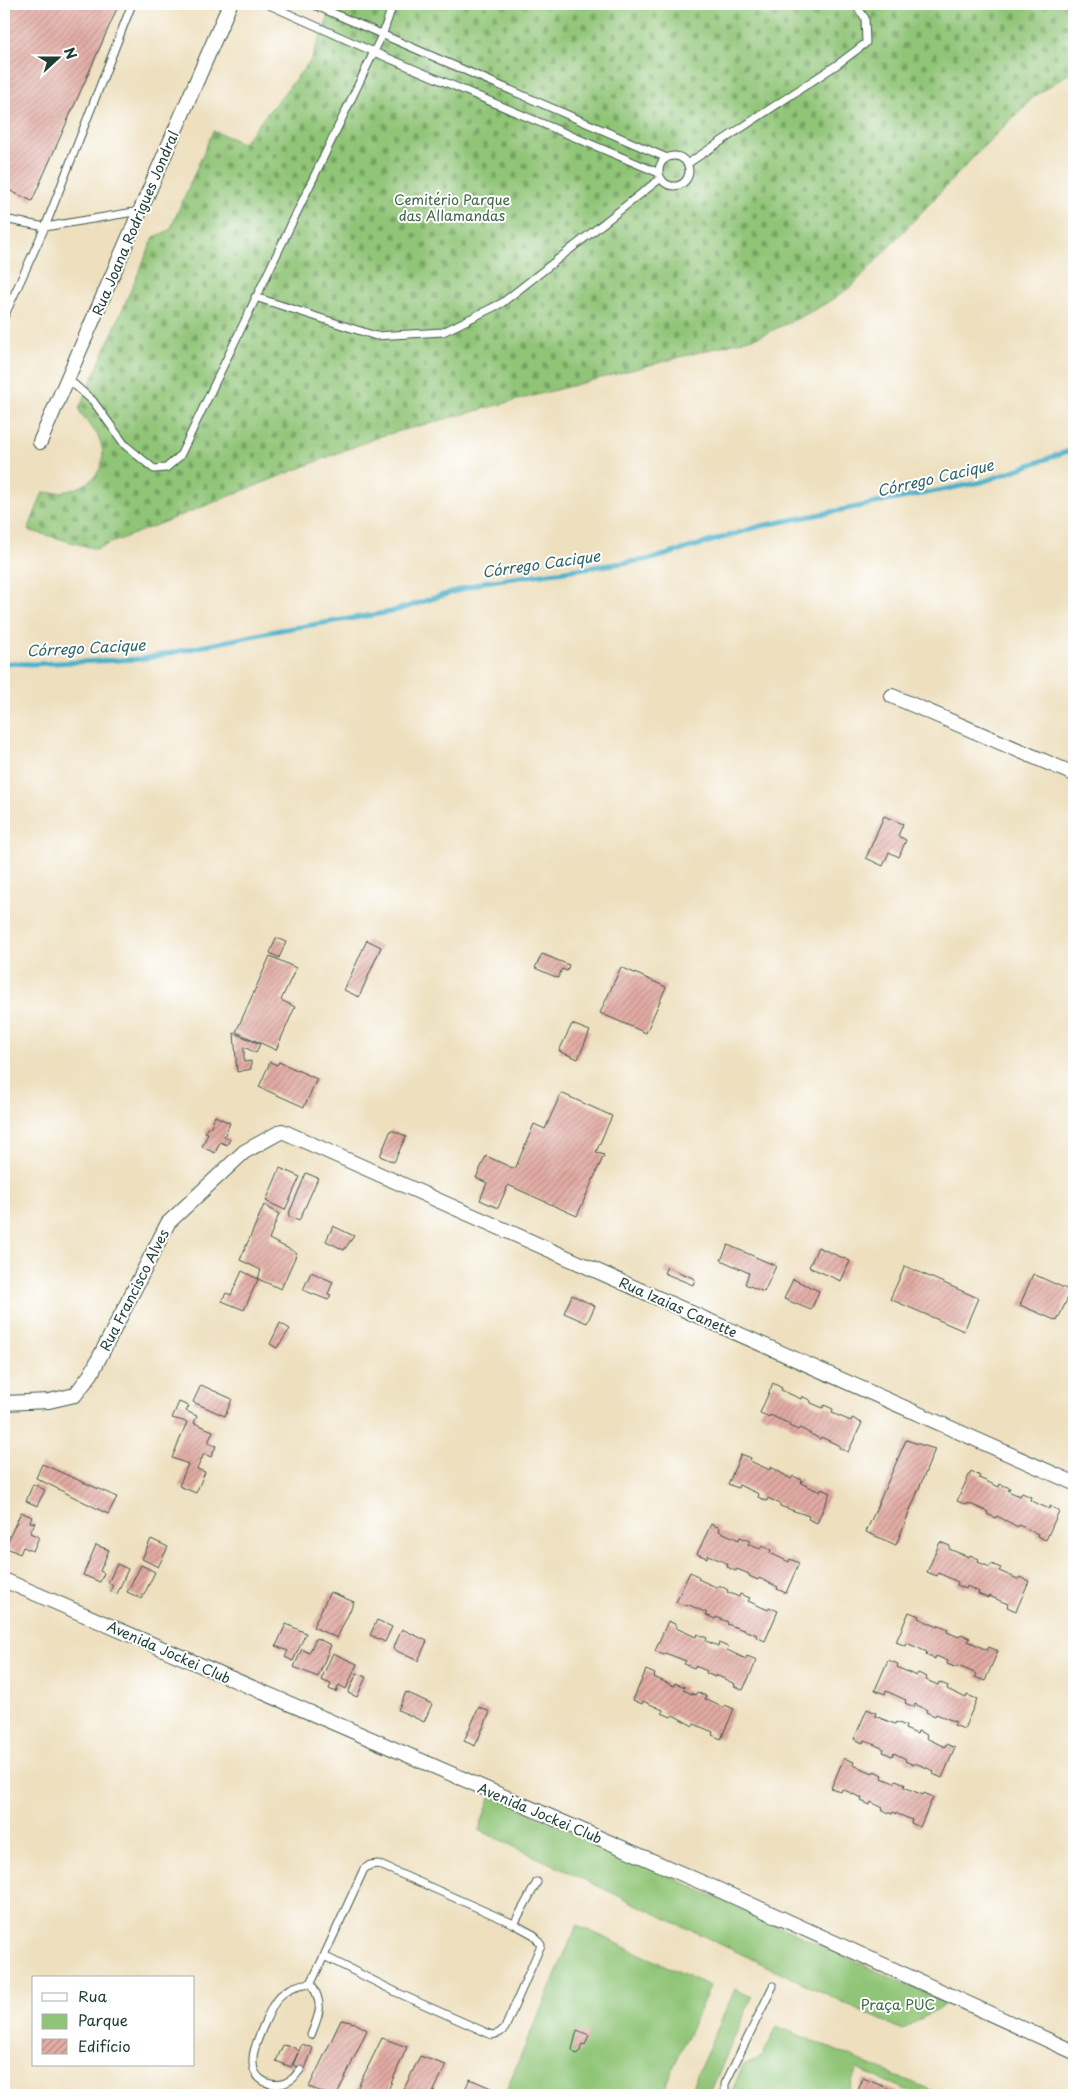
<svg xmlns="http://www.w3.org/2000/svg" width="1078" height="2099" font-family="'Playpen Sans',sans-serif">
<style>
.green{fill:#90c577;stroke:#588156}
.cemetery{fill:url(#cemetery-stones);stroke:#588156}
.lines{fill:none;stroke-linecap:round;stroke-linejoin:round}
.stream{stroke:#4bb1ca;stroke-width:5}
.building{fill:url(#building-hatch)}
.service-casing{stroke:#3e5549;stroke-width:9}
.minor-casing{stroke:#3e5549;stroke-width:16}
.service{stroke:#fff;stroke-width:7}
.minor{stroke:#fff;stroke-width:14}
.labels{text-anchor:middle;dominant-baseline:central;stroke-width:4;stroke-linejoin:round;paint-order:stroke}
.park-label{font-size:14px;fill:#416648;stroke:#fff}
.street-label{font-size:14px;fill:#1f3d34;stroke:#fff}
.water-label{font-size:15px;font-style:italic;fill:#2e6668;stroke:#fff}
</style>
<defs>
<pattern id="cemetery-stones" width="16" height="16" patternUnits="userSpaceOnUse" patternTransform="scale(1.25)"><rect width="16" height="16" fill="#90c577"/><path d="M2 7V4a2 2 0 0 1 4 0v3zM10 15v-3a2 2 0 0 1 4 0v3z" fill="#75a162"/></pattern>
<pattern id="building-hatch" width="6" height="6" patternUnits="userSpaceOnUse" patternTransform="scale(1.25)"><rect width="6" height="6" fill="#e2aba3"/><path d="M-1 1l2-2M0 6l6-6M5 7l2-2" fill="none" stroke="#b78c86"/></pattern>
</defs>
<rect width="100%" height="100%" fill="#fff"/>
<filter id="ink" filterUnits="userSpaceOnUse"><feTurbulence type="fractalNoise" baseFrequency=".02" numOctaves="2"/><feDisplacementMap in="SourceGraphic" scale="10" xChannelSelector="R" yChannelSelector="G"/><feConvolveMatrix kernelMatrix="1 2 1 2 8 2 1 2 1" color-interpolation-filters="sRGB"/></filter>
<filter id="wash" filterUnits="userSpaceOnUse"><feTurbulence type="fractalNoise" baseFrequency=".0096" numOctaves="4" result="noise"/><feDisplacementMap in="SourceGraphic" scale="20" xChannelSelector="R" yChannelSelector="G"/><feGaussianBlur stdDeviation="1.12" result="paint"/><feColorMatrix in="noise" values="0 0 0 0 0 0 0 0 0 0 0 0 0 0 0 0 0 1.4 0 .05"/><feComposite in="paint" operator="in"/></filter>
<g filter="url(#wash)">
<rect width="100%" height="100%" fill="#eee0bf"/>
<path class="green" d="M 491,1795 L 947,2003 L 902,2030 L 479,1830 Z
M 577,1925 L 710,1986 L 661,2095 L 504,2095 Z
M 735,1989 L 752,1997 L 709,2095 L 688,2095 Z
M 777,2026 L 943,2095 L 918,2095 L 857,2069 L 846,2095 L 736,2095 L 732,2091 L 743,2065 L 762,2057 Z"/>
<path class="cemetery" d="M 334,4 L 1074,4 L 1074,70 L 1035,96 L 984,146 L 853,285 C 825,307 792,321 760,336 L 381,436 L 96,549 L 28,530 L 43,492 C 76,496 115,477 99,438 C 94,427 83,421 79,409 L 154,237 L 170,230 L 213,131 L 243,143 L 311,60 Z"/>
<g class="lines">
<path class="stream" d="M 4,663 L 33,664 L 142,659 L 280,630 L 391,612 L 484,582 L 652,559 L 761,526 L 982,482 L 1074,449"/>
</g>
<g id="blocks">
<path class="building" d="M 4,4 L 119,4 L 32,201 L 4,188 Z
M 884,816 L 903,824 L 898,836 L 906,840 L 899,857 L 889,852 L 883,866 L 866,858 Z
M 276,938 L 286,942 L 279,958 L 270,953 Z
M 367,940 L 381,947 L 359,997 L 344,990 Z
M 542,954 L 569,965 L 567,971 L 562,969 L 558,978 L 535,968 Z
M 270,956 L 296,968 L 281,1000 L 295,1007 L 276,1050 L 236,1032 Z
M 621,967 L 666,987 L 646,1033 L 600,1013 Z
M 572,1024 L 590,1031 L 578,1059 L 559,1051 Z
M 234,1033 L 260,1044 L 256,1053 L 244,1047 L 244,1062 L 251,1061 L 251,1069 L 237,1072 Z
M 270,1062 L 277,1065 L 279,1062 L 317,1079 L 304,1107 L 259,1087 Z
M 561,1093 L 612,1116 L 596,1152 L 604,1155 L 577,1216 L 508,1185 L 498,1208 L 480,1200 L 487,1183 L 476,1178 L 486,1156 L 515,1169 L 534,1124 L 545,1129 Z
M 215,1116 L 230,1123 L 224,1137 L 230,1139 L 227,1145 L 220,1142 L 215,1153 L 202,1147 L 208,1133 L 205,1132 L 208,1127 L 210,1128 Z
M 391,1130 L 406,1136 L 394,1162 L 380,1156 Z
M 280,1168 L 300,1177 L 285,1210 L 266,1201 Z
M 306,1173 L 318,1178 L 299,1221 L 288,1216 Z
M 264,1205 L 279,1214 L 269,1239 L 297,1253 L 281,1289 L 258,1279 L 261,1270 L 240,1260 Z
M 333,1226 L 354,1236 L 344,1250 L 326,1241 Z
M 728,1245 L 776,1266 L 764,1292 L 745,1284 L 749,1273 L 721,1260 Z
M 818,1247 L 850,1261 L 841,1281 L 809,1267 Z
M 905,1266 L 978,1298 L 964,1331 L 890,1299 Z
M 667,1267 L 695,1279 L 693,1285 L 664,1273 Z
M 242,1271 L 258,1279 L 244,1310 L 222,1301 L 226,1293 L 231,1295 Z
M 311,1272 L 333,1282 L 328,1294 L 331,1295 L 328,1300 L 303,1290 Z
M 1033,1274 L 1071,1291 L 1057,1321 L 1020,1305 Z
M 793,1279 L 819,1291 L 811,1310 L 784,1299 Z
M 572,1295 L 595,1306 L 587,1323 L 564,1313 Z
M 280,1323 L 290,1329 L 277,1348 L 270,1344 Z
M 773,1383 L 782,1388 L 781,1390 L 801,1399 L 802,1396 L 811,1401 L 811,1403 L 823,1408 L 824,1405 L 833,1409 L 832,1413 L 851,1421 L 852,1418 L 862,1423 L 848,1452 L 839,1448 L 840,1446 L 821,1437 L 820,1439 L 800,1428 L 798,1430 L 789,1426 L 790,1424 L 770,1415 L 769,1417 L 760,1413 Z
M 201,1385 L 232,1399 L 225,1416 L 193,1402 Z
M 179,1402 L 189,1406 L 186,1411 L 197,1416 L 194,1423 L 213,1431 L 208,1443 L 216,1446 L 211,1457 L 204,1454 L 197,1469 L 205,1472 L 196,1493 L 179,1486 L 188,1464 L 172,1458 L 187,1422 L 172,1418 Z
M 906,1440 L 935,1449 L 896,1545 L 866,1532 Z
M 741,1454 L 751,1458 L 750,1461 L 770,1470 L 771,1467 L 791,1479 L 793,1476 L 802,1480 L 801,1483 L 820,1492 L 821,1489 L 830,1493 L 817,1523 L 808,1519 L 809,1516 L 780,1506 L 780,1504 L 768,1498 L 767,1501 L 758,1497 L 759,1494 L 739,1485 L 738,1488 L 728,1484 Z
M 42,1464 L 117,1497 L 108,1514 L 36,1478 Z
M 971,1471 L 980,1476 L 979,1478 L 999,1487 L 1000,1484 L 1010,1488 L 1008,1491 L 1020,1496 L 1022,1493 L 1031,1497 L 1030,1500 L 1049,1509 L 1050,1506 L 1059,1511 L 1046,1540 L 1037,1536 L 1038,1534 L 1019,1525 L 1018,1527 L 997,1516 L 996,1518 L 987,1514 L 988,1512 L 968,1503 L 967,1505 L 957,1501 Z
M 33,1484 L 45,1490 L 37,1506 L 26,1501 Z
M 21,1512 L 32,1517 L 30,1522 L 35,1523 L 30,1533 L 39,1537 L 33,1551 L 23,1547 L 20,1554 L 5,1547 Z
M 711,1524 L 720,1528 L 719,1531 L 739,1540 L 740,1537 L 750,1541 L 748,1544 L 760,1549 L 762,1546 L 771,1550 L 770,1553 L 789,1562 L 790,1559 L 799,1563 L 786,1593 L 777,1589 L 778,1587 L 759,1578 L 758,1580 L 749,1576 L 749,1574 L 737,1569 L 736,1571 L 727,1567 L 728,1564 L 708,1555 L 707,1558 L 697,1554 Z
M 151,1539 L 168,1547 L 158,1567 L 142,1559 Z
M 940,1542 L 950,1546 L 949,1549 L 969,1557 L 970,1555 L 979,1559 L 978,1562 L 990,1567 L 991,1564 L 1001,1568 L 999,1571 L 1018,1579 L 1020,1577 L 1029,1581 L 1016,1611 L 1007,1607 L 1008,1604 L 989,1596 L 988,1598 L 978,1594 L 979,1592 L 967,1586 L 966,1589 L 957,1585 L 958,1582 L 938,1573 L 937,1576 L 927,1572 Z
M 96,1545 L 109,1550 L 100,1571 L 104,1573 L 100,1582 L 83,1575 Z
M 117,1564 L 128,1569 L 117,1594 L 110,1591 L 113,1585 L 108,1583 Z
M 141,1565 L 155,1572 L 142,1599 L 127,1592 Z
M 690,1572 L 699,1577 L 698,1579 L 718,1588 L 719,1585 L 728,1590 L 727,1592 L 739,1597 L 740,1594 L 750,1598 L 748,1601 L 768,1610 L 769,1607 L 778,1611 L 765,1641 L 756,1637 L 757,1635 L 727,1624 L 728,1622 L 716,1617 L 715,1619 L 706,1615 L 707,1613 L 687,1604 L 686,1606 L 676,1602 Z
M 330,1592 L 354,1602 L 337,1638 L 313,1627 Z
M 909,1612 L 919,1616 L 918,1618 L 938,1627 L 939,1625 L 948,1629 L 947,1632 L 959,1637 L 961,1634 L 970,1638 L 968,1641 L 987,1650 L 989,1647 L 998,1651 L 985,1681 L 975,1677 L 977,1674 L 958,1666 L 957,1668 L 947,1664 L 948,1661 L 936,1656 L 935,1659 L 926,1655 L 927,1652 L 907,1643 L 906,1646 L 896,1642 Z
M 377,1620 L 392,1627 L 385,1642 L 370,1635 Z
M 668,1621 L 677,1625 L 676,1628 L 696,1637 L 697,1634 L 707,1638 L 706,1641 L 718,1646 L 719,1643 L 728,1647 L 727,1650 L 746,1659 L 747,1656 L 757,1660 L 743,1690 L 734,1686 L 735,1684 L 716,1675 L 715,1677 L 706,1673 L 707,1671 L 695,1666 L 694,1668 L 684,1664 L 686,1661 L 665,1653 L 664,1655 L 655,1651 Z
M 286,1624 L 306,1633 L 293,1661 L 285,1657 L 288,1651 L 276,1646 Z
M 402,1629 L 427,1641 L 418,1661 L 393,1649 Z
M 316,1638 L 331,1645 L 318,1677 L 294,1667 L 302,1649 L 309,1653 Z
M 333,1653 L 357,1664 L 346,1689 L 339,1685 L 336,1692 L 329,1689 L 331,1684 L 321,1680 Z
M 888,1660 L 898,1664 L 897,1667 L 916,1676 L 918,1673 L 927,1677 L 926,1680 L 938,1685 L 939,1682 L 948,1686 L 947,1689 L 966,1698 L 967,1695 L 977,1699 L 964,1729 L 954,1725 L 956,1722 L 936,1714 L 935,1716 L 926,1712 L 927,1710 L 915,1704 L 914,1707 L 905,1703 L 906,1700 L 886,1691 L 885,1694 L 875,1690 Z
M 646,1670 L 655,1674 L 654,1677 L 674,1686 L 675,1683 L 685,1687 L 683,1690 L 695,1695 L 697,1692 L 706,1696 L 705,1699 L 724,1708 L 725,1705 L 734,1709 L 721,1739 L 712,1735 L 713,1732 L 694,1724 L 693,1726 L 673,1715 L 671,1717 L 662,1713 L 663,1710 L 643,1701 L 642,1704 L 633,1700 Z
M 357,1673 L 366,1677 L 357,1697 L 348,1693 Z
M 406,1692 L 432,1704 L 424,1722 L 398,1710 Z
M 479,1707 L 490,1712 L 475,1746 L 464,1741 Z
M 867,1709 L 876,1713 L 875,1716 L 895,1724 L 896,1722 L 906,1726 L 905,1729 L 917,1734 L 918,1731 L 927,1735 L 926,1738 L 945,1747 L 946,1744 L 955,1748 L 942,1778 L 933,1774 L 934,1771 L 915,1763 L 914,1765 L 905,1761 L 906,1759 L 894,1753 L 892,1756 L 883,1752 L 884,1749 L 864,1740 L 863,1743 L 854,1739 Z
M 844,1758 L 854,1762 L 853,1765 L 873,1773 L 874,1771 L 883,1775 L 882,1778 L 894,1783 L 896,1780 L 905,1784 L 904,1787 L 923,1795 L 924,1793 L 933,1797 L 920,1827 L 911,1823 L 912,1820 L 893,1812 L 892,1814 L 882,1810 L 883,1808 L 871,1802 L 870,1805 L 861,1801 L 862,1798 L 842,1789 L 841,1792 L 831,1788 Z
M 341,2020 L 355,2023 L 367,2030 L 337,2095 L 329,2095 L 309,2087 Z
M 577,2030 L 589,2035 L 585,2045 L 582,2044 L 580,2051 L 576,2054 L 572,2050 Z
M 382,2038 L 407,2047 L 386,2095 L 354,2095 Z
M 302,2044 L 313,2048 L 305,2069 L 293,2065 L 298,2053 L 291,2067 L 276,2061 L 283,2045 L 293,2047 L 299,2051 Z
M 420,2056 L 446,2065 L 432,2095 L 401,2095 Z
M 863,2078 L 904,2095 L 856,2095 Z
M 470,2079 L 500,2092 L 498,2095 L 462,2095 Z"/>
</g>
</g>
<g filter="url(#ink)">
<use href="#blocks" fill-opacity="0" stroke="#3e5549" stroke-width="1"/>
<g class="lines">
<defs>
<path id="service" d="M 267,4 L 374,52 L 659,173
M 312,4 L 667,158
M659 171a15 15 0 1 1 30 0a15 15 0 1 1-30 0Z
M 687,164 L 838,64 L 866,43 L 865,18 L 855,4
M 4,219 L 45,227 L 140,211
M 255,297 L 376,336 L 443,332 L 502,303 L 661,178
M 4,317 L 45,227 L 132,4
M 68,379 L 93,401 L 125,445 L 154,469 L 166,468 L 180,456 L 383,33 L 393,4
M 378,1864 L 514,1924 L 534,1935 L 541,1945 L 505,2028 L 499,2033 L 492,2035 L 398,1993 L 324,1956 L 364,1869 L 370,1865 Z
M 514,1924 L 537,1882
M 311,2035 C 320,2013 324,2005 311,1983 L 324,1956
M 300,2070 C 298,2072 295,2077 292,2079 C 275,2092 251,2081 253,2059 C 253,2049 258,2039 262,2029 C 274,2002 278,1987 311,1983
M 725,2095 L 725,2084 L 773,1986"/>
<path id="minor" d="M 40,442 L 230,4
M 892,696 L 1074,774
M 4,1403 L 49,1401 L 75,1395 L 91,1374 L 168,1223 L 244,1152 L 282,1131 L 1074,1483
M 4,1580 L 717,1889 L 1074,2052"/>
</defs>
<use href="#service" class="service-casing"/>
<use href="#minor" class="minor-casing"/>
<use href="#service" class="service"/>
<use href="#minor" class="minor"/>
</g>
</g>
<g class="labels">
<g class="park-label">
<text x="452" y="199">Cemitério Parque<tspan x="452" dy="16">das Allamandas</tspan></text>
<text x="898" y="2004">Praça PUC</text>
</g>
<g class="street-label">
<text transform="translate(135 223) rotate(-67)">Rua Joana Rodrigues Jondral</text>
<text transform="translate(134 1290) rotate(-63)">Rua Francisco Alves</text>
<text transform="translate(678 1307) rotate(24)">Rua Izaias Canette</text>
<text transform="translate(169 1652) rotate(24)">Avenida Jockei Club</text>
<text transform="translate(540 1813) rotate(23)">Avenida Jockei Club</text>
</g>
<g class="water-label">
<text transform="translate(935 477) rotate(-13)">Córrego Cacique</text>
<text transform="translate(541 563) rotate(-8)">Córrego Cacique</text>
<text transform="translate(86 647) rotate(-3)">Córrego Cacique</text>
</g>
</g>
<rect width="1078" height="2099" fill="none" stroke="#fff" stroke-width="20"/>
<rect x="32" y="1976" width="162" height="90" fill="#ffffff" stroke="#a5b1ae"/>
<rect x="42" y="1993" width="25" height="8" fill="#ffffff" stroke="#a5b1ae"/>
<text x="78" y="2002" font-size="15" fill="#1f3d34">Rua</text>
<rect x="42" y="2014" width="25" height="15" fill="#90c577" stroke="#a5b1ae"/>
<text x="78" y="2026" font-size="15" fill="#1f3d34">Parque</text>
<rect x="42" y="2039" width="25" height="15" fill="url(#building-hatch)" stroke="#a5b1ae"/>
<text x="78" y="2052" font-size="15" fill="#1f3d34">Edifício</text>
<g transform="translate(58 58) rotate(69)" stroke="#ffffff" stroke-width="4" paint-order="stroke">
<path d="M0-4L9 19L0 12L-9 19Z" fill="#1f3d34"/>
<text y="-8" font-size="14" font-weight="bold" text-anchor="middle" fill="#1f3d34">N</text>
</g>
</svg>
